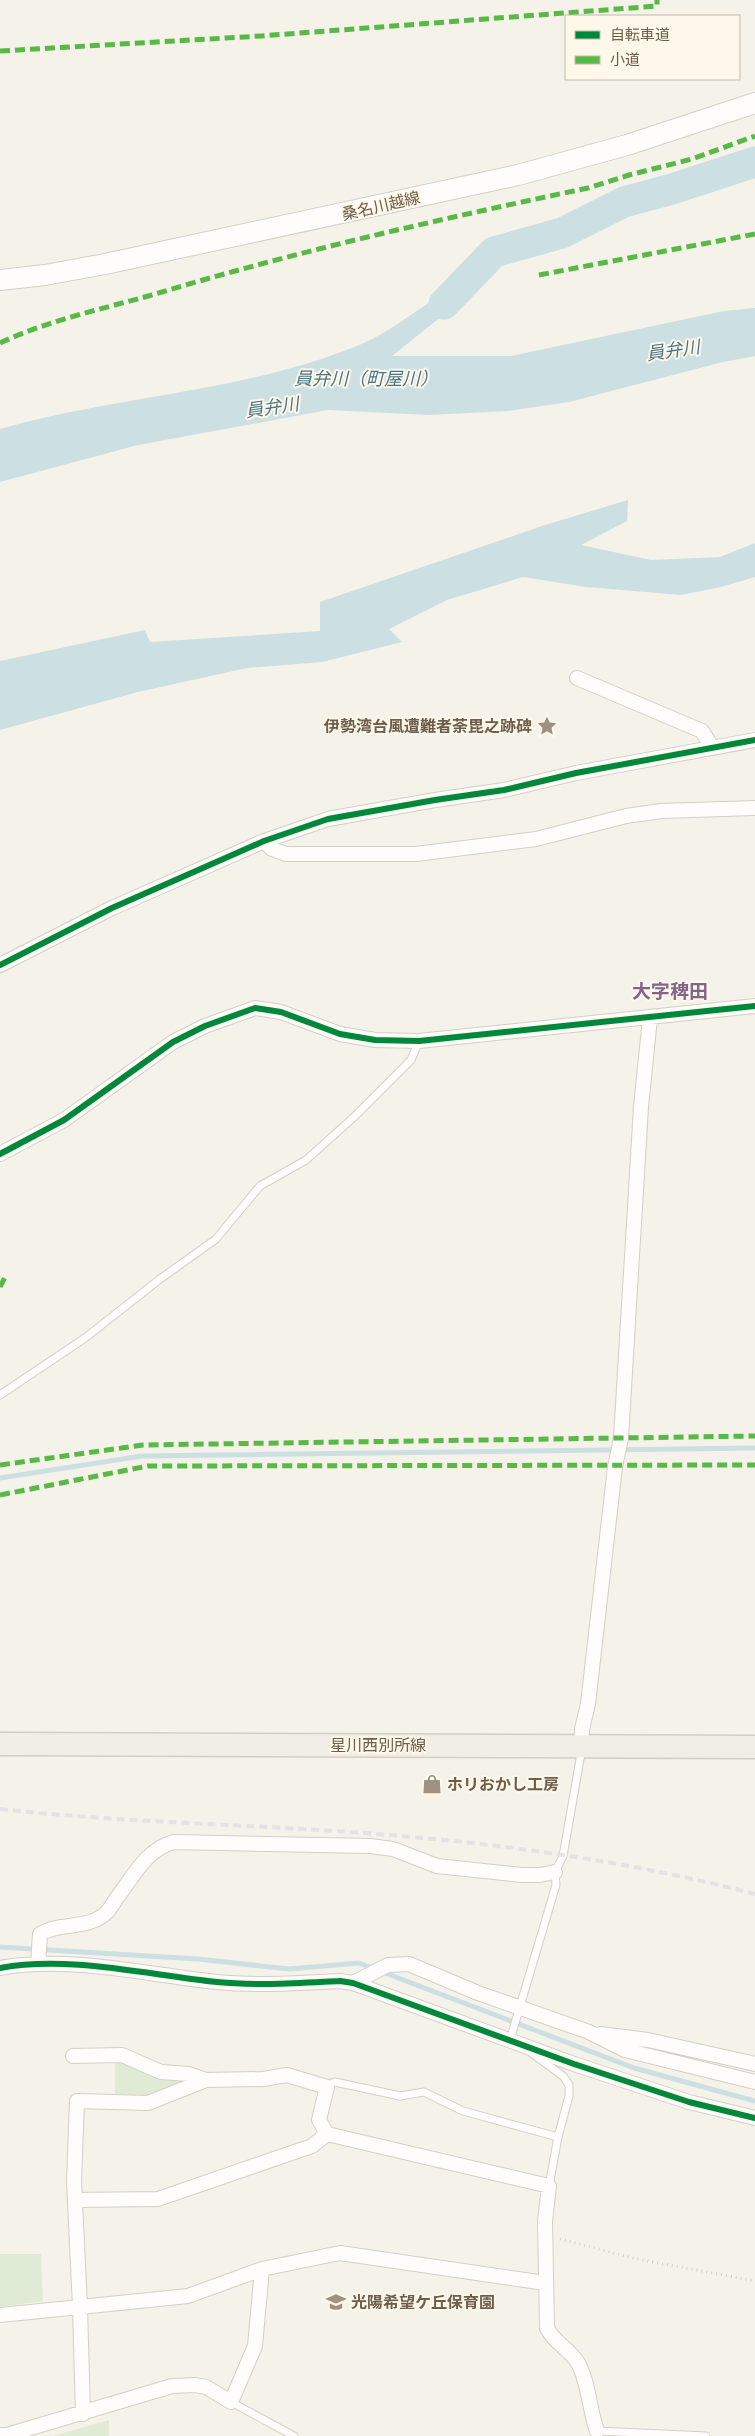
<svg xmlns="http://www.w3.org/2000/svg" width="755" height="2436" font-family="Roboto,'Noto Sans JP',sans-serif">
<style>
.green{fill:#dfebd5}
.water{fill:#ccdfe3}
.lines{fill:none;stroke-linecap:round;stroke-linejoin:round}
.stream{stroke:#ccdfe3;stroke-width:5}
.river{stroke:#ccdfe3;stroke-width:31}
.service-casing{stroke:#d3cfc7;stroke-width:9}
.minor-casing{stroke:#d3cfc7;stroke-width:16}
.secondary-casing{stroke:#d4cfc7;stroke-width:22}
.primary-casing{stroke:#d3cdc6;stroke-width:25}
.path{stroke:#d6d0ca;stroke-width:3;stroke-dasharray:1 4;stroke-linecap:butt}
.service{stroke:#fefdfc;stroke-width:7}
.minor{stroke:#fefdfc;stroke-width:14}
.secondary{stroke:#fefdfc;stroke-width:20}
.primary{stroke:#f1eee5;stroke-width:22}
.rail{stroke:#e4e2e4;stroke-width:4;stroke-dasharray:8 5;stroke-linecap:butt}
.quiet{stroke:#58b947;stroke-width:5;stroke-dasharray:10 5;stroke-linecap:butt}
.cycleway-casing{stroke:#fdf8e9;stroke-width:9}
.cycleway{stroke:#00873e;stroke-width:6}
.labels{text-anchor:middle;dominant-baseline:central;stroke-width:4;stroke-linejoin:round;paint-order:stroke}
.street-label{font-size:16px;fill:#6f5d4c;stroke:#fdf8e9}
.poi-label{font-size:16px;font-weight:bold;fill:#6f5d4c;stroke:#fdf8e9;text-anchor:start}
.water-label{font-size:18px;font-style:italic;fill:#4c7688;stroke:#fdf8e9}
.quarter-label{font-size:19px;font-weight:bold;fill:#83648c;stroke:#fdf8e9}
</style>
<rect width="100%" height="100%" fill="#f5f2e9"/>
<path class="green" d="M 120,2059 L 159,2076 L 183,2081 L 147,2095 L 115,2094 L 115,2062 Z
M 0,2254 L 41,2254 L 43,2301 L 0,2307 Z
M 109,2420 L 109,2436 L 53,2436 Z"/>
<path class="water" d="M 435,299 L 452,308 L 392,356 L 511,356 L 724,311 L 755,308 L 755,356 L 723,362 L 569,402 L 508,411 L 429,415 L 328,410 L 138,445 L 0,482 L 0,429 C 120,395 249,392 364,343 C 389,332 412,313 435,299 Z
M 628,500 L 627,521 L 581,545 L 651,560 L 720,557 L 755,543 L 755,577 L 721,587 L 681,595 L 586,587 L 523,577 L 447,600 L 389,629 L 402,642 L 322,662 L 247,668 L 138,692 L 0,730 L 0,661 L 145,630 L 150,642 L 320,631 L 320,602 L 545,525 Z"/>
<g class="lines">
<path class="stream" d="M 0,1478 L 142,1456 L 755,1448
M 0,1947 L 198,1959 L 289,1969 L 359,1963 L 634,2068 L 755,2101"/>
<path class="river" d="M 444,304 L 494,252 L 562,233 L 624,202 L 672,189 L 755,162"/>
<defs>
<path id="service" d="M 0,1395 L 85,1338 L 160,1279 L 216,1239 L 260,1186 L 306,1160 L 354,1117 L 411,1060 L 419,1041
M 510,2040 L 556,1885 L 555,1872 L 563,1856 L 582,1748
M 530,2052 L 563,2076 L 569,2085 L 569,2096 L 558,2137 L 549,2186
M 324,2086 L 335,2082 L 400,2096 L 424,2092 L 463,2111 L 558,2137
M 231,2402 L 294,2436
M 597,2431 L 706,2436"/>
<path id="minor" d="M 577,678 L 702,731 L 712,747
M 264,841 L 272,849 L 286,854 L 416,854 L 536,839 L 626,816 L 661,811 L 755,808
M 0,965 L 112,908 L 264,841 L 328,819 L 435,800 L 504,790 L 576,773 L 755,740
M 0,1154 L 64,1120 L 173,1042 L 205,1026 L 255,1008 L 281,1012 L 340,1034 L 375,1040 L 419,1041 L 755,1006
M 582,1745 L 582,1729 L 588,1704 L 615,1467 L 621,1438 L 641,1107 L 650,1018
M 38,1964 L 40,1934 C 59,1922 86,1930 105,1914 C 109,1911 113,1904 116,1899 C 133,1877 146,1849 174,1842 L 370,1846 L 393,1849 L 437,1866 L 522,1875 L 540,1875 L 555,1872
M 0,1968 C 69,1955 148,1975 217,1982 C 258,1986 299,1983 340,1981 L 353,1983 L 574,2064 L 689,2102 L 755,2118
M 353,1983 L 388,1965 L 409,1964 L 478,1993 L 589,2032 L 625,2050 L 755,2082
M 600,2034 L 648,2040 L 755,2064
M 73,2056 L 122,2055 L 161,2072 L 189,2074 L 206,2080
M 75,2200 L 158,2199 L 312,2146 L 327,2134 L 549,2186 L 545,2221 L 547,2328 C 553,2342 570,2349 578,2363 C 589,2383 589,2409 597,2431
M 0,2315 L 80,2307 L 74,2181 L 77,2101 L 148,2103 L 206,2080 L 263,2079 L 287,2075 L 327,2087 L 319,2120 L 327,2134
M 83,2414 L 80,2307 L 188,2296 L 262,2269 L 340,2253 L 545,2283
M 0,2435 L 7,2435 L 172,2386 L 195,2385 L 206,2387 L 231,2402 L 255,2346 L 262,2269"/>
<path id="secondary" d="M 0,280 L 45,275 L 105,264 L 518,175 L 627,145 L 755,103"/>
<path id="primary" d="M 0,1744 L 755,1747"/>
</defs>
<use href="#service" class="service-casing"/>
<use href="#minor" class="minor-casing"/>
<use href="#secondary" class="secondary-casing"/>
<use href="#primary" class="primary-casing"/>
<path class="path" d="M 560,2239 L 637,2259 L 755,2281"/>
<use href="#service" class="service"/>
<use href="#minor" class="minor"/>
<use href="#secondary" class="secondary"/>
<use href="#primary" class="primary"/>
<path class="rail" d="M 0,1809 C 126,1823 252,1824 378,1834 C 504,1844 632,1862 755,1894"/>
<path class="quiet" d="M 0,51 L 261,36 L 657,6 L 657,0
M 539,275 L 755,234
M 0,343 C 51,319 108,308 162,292 C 302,250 445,218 588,188 L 629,175 L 692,159 L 755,136
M 0,1287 L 6,1275
M 0,1465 L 143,1445 L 755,1436
M 0,1495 L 148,1466 L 755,1465"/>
<defs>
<path id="cycleway" d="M 0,965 L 112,908 L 264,841 L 328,819 L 435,800 L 504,790 L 576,773 L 755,740
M 0,1154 L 64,1120 L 173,1042 L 205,1026 L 255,1008 L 281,1012 L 340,1034 L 375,1040 L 419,1041 L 755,1006
M 0,1968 C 69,1955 148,1975 217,1982 C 258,1986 299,1983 340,1981 L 353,1983 L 574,2064 L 689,2102 L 755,2118"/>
</defs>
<use href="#cycleway" class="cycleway-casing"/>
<use href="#cycleway" class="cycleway"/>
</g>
<defs>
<symbol id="sight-bare" viewBox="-9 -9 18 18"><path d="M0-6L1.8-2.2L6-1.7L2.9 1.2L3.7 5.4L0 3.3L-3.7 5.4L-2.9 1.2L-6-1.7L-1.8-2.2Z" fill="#9e9183" stroke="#fdf8e9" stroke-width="2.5" paint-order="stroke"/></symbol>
<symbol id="shop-bare" viewBox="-9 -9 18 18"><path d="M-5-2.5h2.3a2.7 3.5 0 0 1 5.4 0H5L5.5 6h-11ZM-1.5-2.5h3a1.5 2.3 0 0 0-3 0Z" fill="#9e9183" stroke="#fdf8e9" stroke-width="2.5" paint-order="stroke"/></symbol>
<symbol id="school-bare" viewBox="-9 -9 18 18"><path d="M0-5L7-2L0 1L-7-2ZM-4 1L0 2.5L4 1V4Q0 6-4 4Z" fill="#9e9183" stroke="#fdf8e9" stroke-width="2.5" paint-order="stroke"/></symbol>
</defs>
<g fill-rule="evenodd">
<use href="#sight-bare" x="533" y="712" width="28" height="28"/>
<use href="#shop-bare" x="418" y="1770" width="28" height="28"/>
<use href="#school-bare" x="322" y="2288" width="28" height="28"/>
</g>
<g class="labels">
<g class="street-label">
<text transform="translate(381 206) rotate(-13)">桑名川越線</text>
<text x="378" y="1745">星川西別所線</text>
</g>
<g class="poi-label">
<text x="532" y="726" text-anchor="end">伊勢湾台風遭難者荼毘之跡碑</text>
<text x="447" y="1784">ホリおかし工房</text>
<text x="351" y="2302">光陽希望ケ丘保育園</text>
</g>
<g class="water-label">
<text transform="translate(673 350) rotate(-8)">員弁川</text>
<text x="366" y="378">員弁川（町屋川）</text>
<text transform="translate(272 407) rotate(-8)">員弁川</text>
</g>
<g class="quarter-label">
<text x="670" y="991">大字稗田</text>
</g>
</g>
<rect x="565" y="15" width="175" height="65" fill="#fdf8e9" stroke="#c4baaa"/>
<rect x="575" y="31" width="25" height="8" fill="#00873e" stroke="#c4baaa"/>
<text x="610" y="40" font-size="15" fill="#6f5d4c">自転車道</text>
<rect x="575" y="56" width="25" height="8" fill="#58b947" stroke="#c4baaa"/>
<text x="610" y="65" font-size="15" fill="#6f5d4c">小道</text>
</svg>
